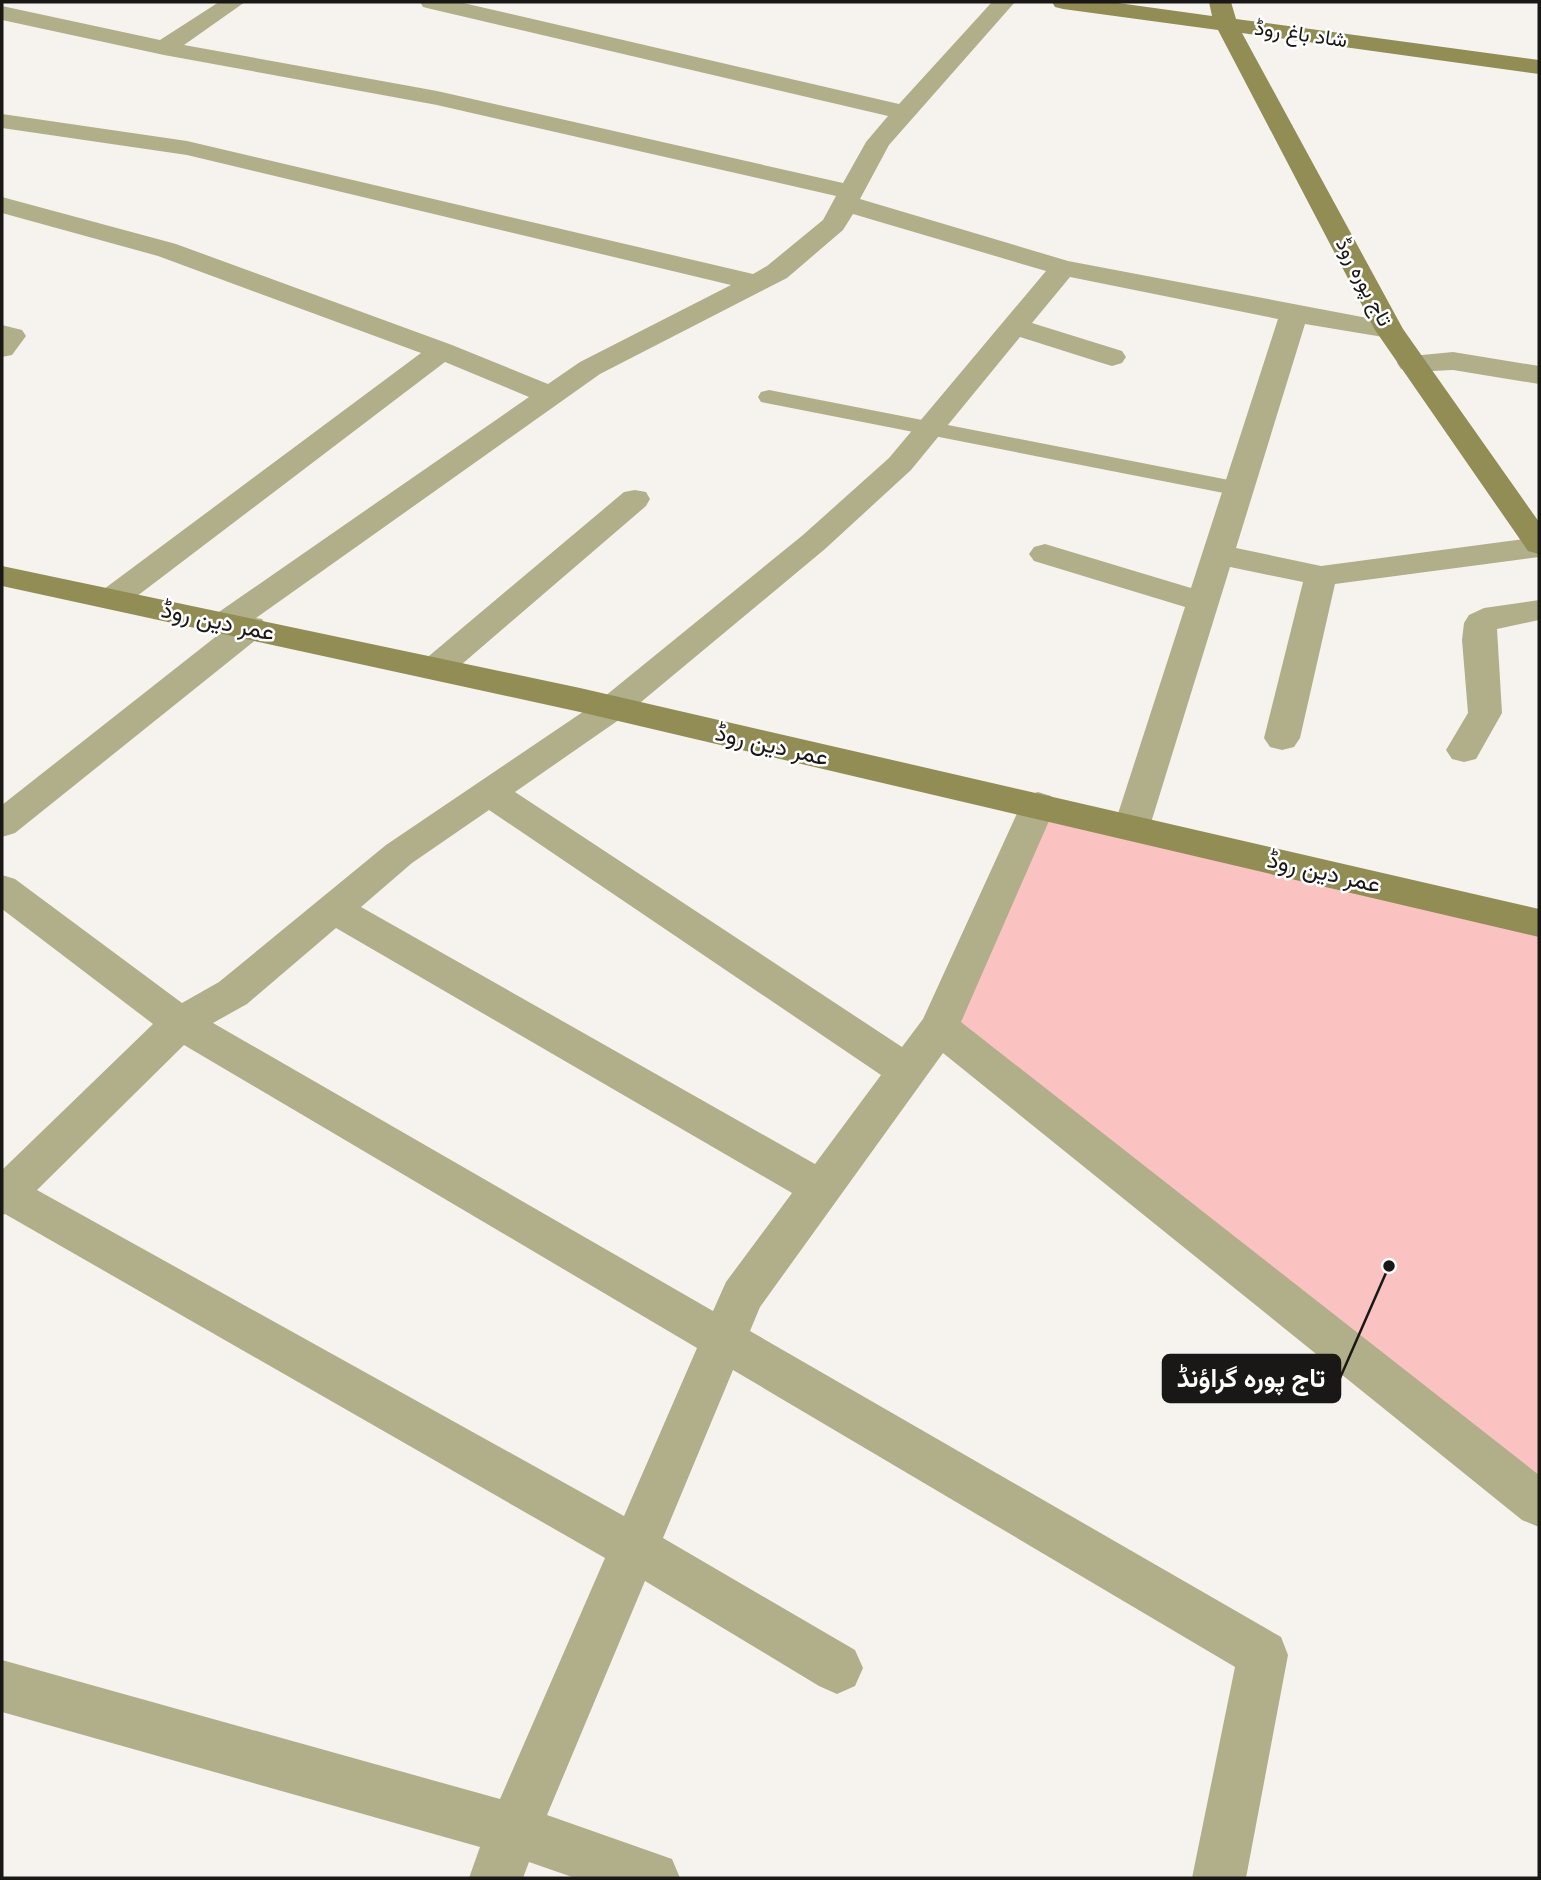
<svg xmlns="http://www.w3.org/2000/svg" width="1541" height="1880" font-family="'Fira Sans',Vazirmatn,sans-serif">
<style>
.green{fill:#fac3c2}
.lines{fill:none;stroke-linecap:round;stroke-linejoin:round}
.service{fill:#b1af89;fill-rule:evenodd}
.minor{fill:#b1af89;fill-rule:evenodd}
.secondary{fill:#918d54;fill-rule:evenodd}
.labels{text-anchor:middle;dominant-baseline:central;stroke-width:5;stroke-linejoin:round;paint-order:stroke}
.far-street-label{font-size:21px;fill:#191817;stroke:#fff}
.street-label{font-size:24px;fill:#191817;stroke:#fff}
.leader{fill:none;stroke:#191817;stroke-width:2.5}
.callout-dot{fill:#191817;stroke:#fff;stroke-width:2.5}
.callout{fill:#191817;stroke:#191817;stroke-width:2.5}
.callout-label{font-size:26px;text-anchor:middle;font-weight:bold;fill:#fff}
</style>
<rect width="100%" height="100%" fill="#f6f3ef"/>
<path class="green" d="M 1038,805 L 1539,930 L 1539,1504 L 939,1027 Z"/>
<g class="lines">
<path class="service" d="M 769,390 L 1239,482 L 1247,484 L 1251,489 L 1247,494 L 1239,496 L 761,402 L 758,397 L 761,392 Z"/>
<path class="minor" d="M 219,2 L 245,2 L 184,45 L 437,91 L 843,183 L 866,142 L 888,116 L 431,9 L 423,7 L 420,2 L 459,2 L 899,104 L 992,2 L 1015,2 L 889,145 L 860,199 L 1068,261 L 1399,324 L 1403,330 L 1399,336 L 1389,338 L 1305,324 L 1236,548 L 1321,566 L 1539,537 L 1539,557 L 1335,584 L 1300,738 L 1294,747 L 1282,750 L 1270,747 L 1264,738 L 1303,582 L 1230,567 L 1150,826 L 1145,835 L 1132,839 L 1119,835 L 1114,826 L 1185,607 L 1034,561 L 1029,554 L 1034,547 L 1045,544 L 1191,588 L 1278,319 L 1070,277 L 1032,323 L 1122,351 L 1126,357 L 1122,363 L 1112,366 L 1102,363 L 1020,337 L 911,470 L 825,549 L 623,717 L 515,792 L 902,1047 L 923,1019 L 1025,796 L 1038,792 L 1051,796 L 1056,805 L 961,1022 L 1539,1475 L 1539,1527 L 1522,1520 L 943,1053 L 760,1307 L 750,1331 L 1281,1637 L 1288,1655 L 1246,1878 L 1192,1878 L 1235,1667 L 733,1370 L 663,1538 L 855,1650 L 863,1668 L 855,1686 L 837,1694 L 819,1686 L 645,1581 L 547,1815 L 672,1859 L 680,1878 L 575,1878 L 529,1862 L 523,1878 L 469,1878 L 480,1847 L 2,1712 L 2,1660 L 500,1799 L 605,1558 L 5,1214 L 2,1215 L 2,1170 L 153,1024 L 2,909 L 2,875 L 15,879 L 182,1003 L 219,982 L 386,845 L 599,701 L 803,535 L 889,458 L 1046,271 L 853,214 L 843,230 L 787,278 L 600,374 L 256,618 L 262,619 L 267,627 L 262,635 L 15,833 L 2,837 L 2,805 L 223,631 L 216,630 L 211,622 L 216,614 L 529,397 L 445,362 L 124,606 L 112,609 L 100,606 L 96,599 L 100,592 L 421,353 L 158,256 L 2,213 L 2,197 L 176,244 L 452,345 L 548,384 L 580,362 L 731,285 L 187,155 L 2,128 L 2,114 L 187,141 L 753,274 L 767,266 L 823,220 L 836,196 L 437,105 L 164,55 L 2,20 L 2,6 L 160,40 ZM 489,810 L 881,1075 L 815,1164 L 361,907 L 412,863 ZM 336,928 L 792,1193 L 726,1282 L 713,1311 L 213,1023 L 247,1004 ZM 184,1045 L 697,1348 L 624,1516 L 37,1190 Z
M 2,325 L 22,330 L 26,336 L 12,355 L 2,357 Z
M 1453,352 L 1539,366 L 1539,384 L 1453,370 L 1411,372 L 1401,369 L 1397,363 L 1401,357 Z
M 635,490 L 646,492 L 650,499 L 646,506 L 447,677 L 435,680 L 423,677 L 418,669 L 423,661 L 624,492 Z
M 1539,600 L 1539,620 L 1497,629 L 1502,713 L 1476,759 L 1464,762 L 1452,759 L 1446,750 L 1468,713 L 1462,640 L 1464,623 L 1469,615 L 1484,608 Z"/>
<path class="secondary" d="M 1052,2 L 1111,2 L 1212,16 L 1209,2 L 1231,2 L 1236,19 L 1539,60 L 1539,74 L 1242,33 L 1403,329 L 1539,522 L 1539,554 L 1528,551 L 1375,330 L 1218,30 L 1063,9 L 1055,7 Z
M 2,566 L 580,688 L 1539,909 L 1539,937 L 580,712 L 2,586 Z"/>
</g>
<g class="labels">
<g class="far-street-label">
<text transform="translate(1301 34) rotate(8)">شاد باغ روڈ</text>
<text transform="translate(1364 282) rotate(62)">تاج پورہ روڈ</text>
</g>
<g class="street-label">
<text transform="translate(218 621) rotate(12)">عمر دین روڈ</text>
<text transform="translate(772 745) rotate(13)">عمر دین روڈ</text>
<text transform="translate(1324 872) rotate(13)">عمر دین روڈ</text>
</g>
</g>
<path class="leader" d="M1389 1266L1340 1378"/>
<circle class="callout-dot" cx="1389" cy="1266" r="7"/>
<rect class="callout" x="1163" y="1355" width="177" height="47" rx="7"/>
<g class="callout-label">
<text x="1251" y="1387">تاج پورہ گراؤنڈ</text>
</g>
<rect width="1541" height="1880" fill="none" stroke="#191817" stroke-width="7"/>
</svg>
